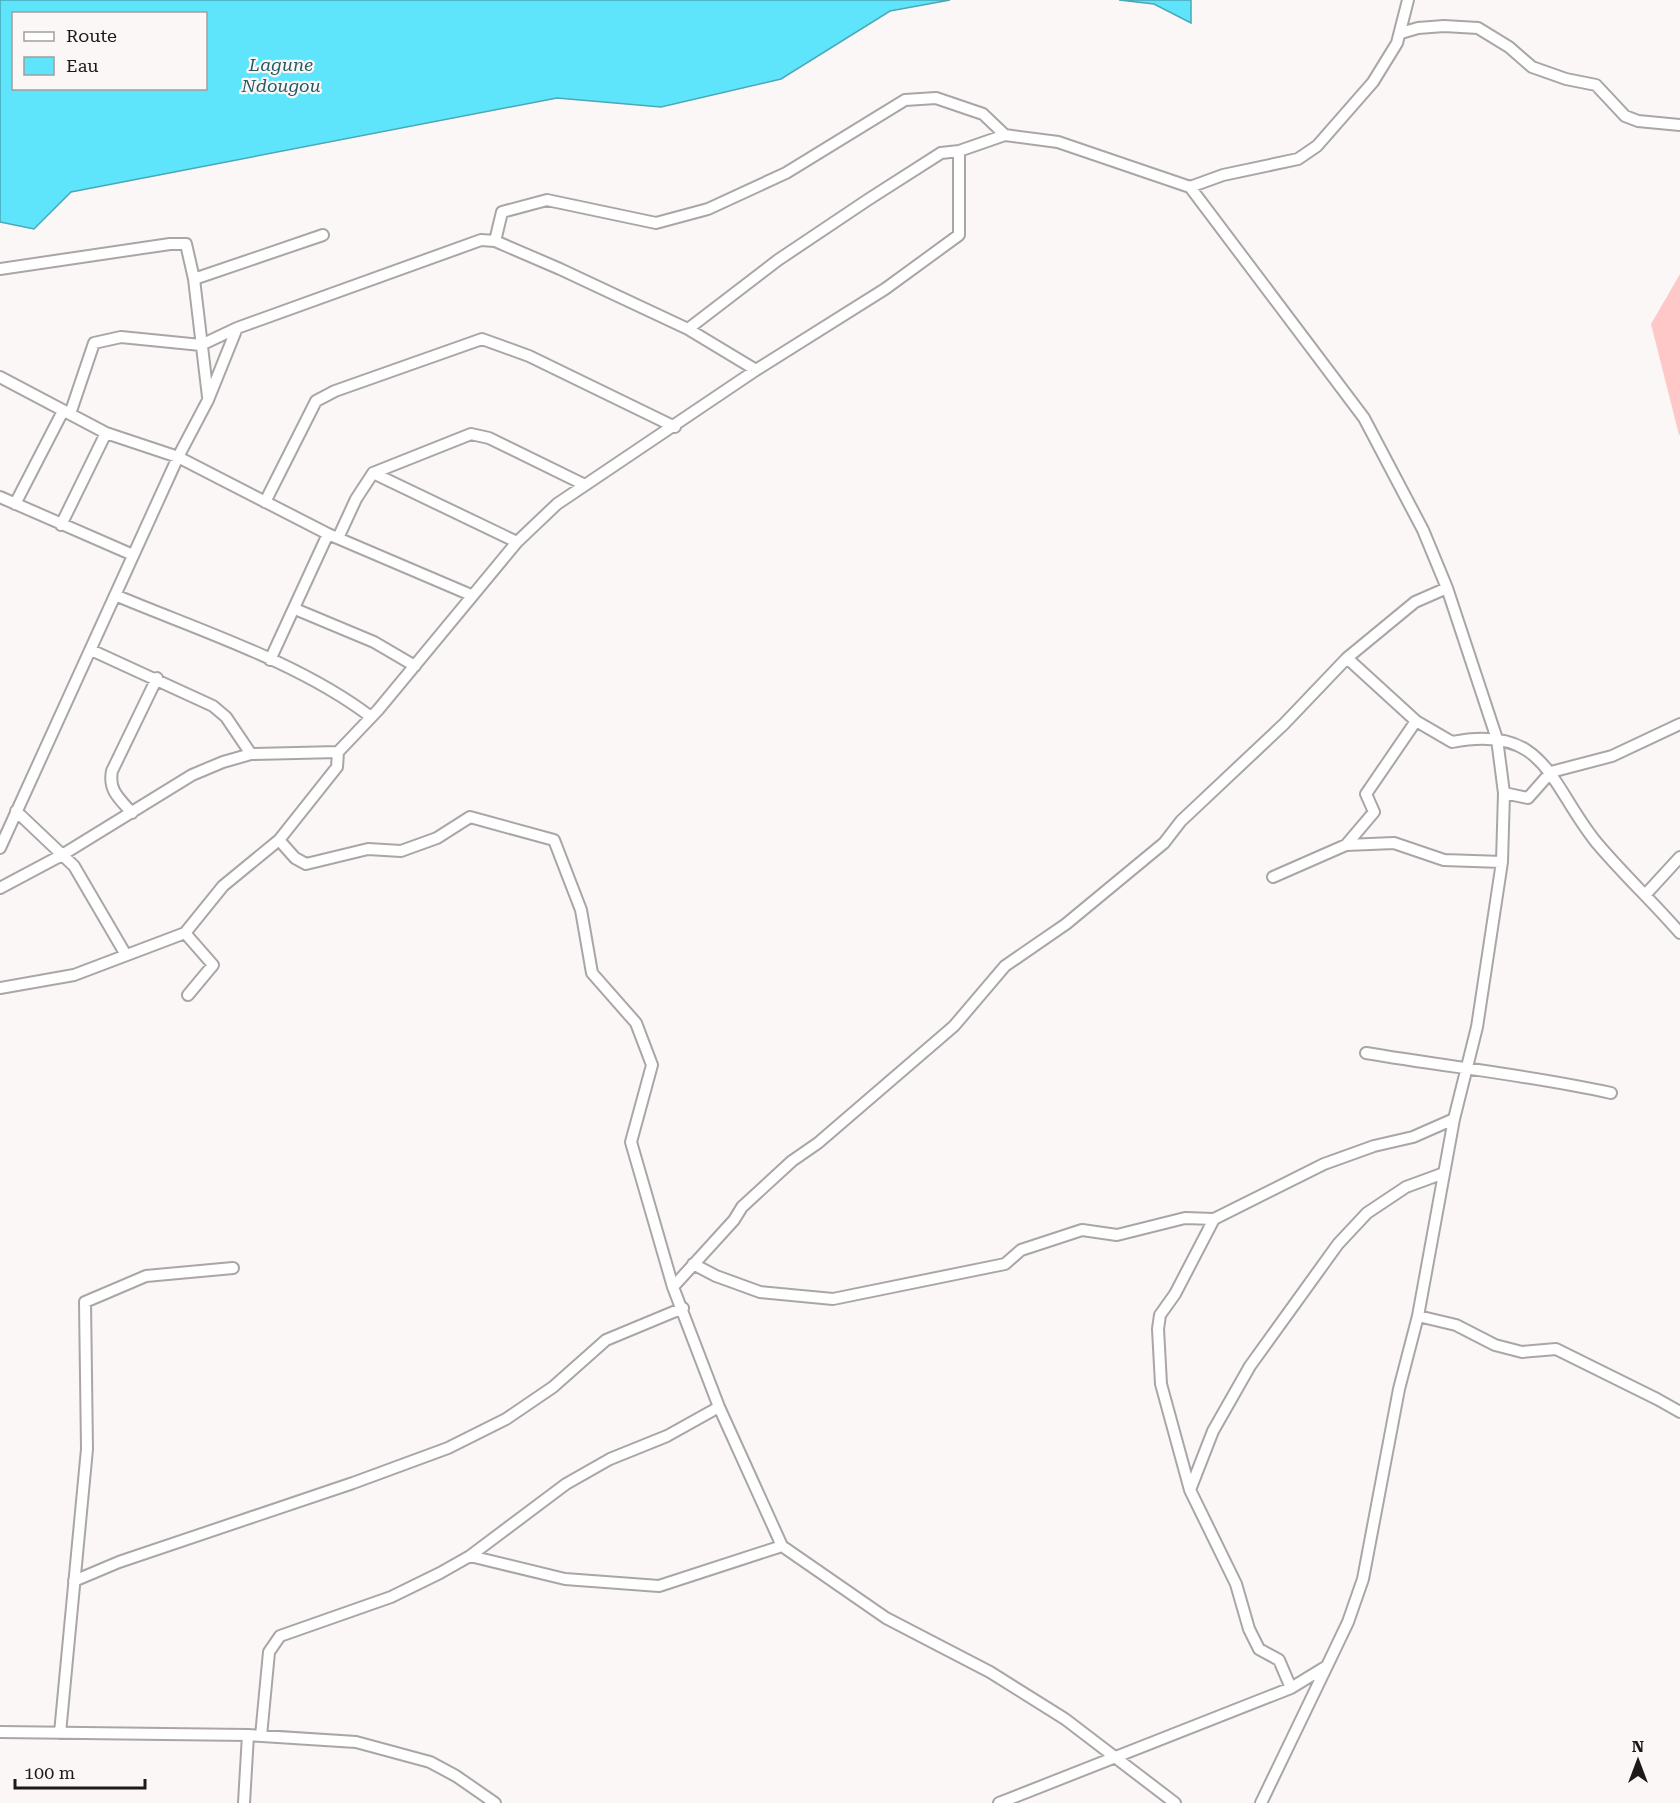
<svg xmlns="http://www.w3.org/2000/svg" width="1680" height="1803" font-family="'Roboto Serif',serif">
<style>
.green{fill:#ffc7c7}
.water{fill:#5ee5fb;stroke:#4aa8b7;stroke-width:1.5;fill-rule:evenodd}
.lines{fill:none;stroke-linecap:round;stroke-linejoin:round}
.minor-casing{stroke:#aaa6a6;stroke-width:14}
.minor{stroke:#fff;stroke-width:10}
.labels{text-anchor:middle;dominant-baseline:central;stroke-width:4.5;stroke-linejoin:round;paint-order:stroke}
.water-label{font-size:18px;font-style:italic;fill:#235b64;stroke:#fcf7f7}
</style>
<rect width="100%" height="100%" fill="#fcf7f7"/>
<path class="green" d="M 1680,274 L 1680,434 L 1679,435 L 1651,324 Z"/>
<path class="water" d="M 0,0 L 950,0 L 890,11 L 781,79 L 661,107 L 557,98 L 71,192 L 34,229 L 0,222 ZM 14,14 L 206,14 L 206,88 L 14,88 Z
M 1119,0 L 1191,0 L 1191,23 L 1154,4 Z"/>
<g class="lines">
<defs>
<path id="minor" d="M 1401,33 L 1418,28 L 1444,26 L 1478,28 L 1509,47 L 1532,67 L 1566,79 L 1596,85 L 1625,116 L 1638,121 L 1680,125
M 1190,187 L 1223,175 L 1298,159 L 1317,146 L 1373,82 L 1397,43 L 1408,0
M 495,241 L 502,212 L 547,200 L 656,223 L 708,209 L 786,173 L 905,100 L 936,98 L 983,114 L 1005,135
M 0,269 L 170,244 L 186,244 L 194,279 L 208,397
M 194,279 L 323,235
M 688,329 L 756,370
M 0,377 L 106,433 L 178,457 L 328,534 L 471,595
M 70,414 L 94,343 L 121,337 L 201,345 L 237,328
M 373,473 L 471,434 L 489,438 L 583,484
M 0,497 L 133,555
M 265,502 L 316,401 L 335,391 L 482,339 L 529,356 L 675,427
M 15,504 L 63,411
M 61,525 L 106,433
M 338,538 L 356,499 L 373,473 L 517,542
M 115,595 C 198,630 299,662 371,717
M 295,609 L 374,642 L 415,666
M 91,650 L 213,706 L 226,717 L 251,754
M 1347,658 L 1416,721 L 1452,742 C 1546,723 1550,785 1596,842 C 1622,873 1653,902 1680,933
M 270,660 L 328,534
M 1504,793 L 1528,798 L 1551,772 L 1612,756 L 1680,724
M 16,811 L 74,866 L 126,955
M 132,813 C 120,799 108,791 112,771 L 157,678
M 279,840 L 295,858 L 306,864 L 368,849 L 401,851 L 437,838 L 470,817 L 554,840 L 581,910 L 592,973 L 636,1023 L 652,1065 L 631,1142 L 673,1287 L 719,1407 L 782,1546 L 886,1618 L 990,1672 L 1065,1719 L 1175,1803
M 1346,845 L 1374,812 L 1366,794 L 1416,721
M 0,848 L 178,457 L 208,400 L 237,328 L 481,240 L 495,241 L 560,269 L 688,329 L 778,260 L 869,199 L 941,153 L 959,151
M 1273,877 L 1346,845 L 1394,843 L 1444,860 L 1502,862
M 0,888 L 62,855 L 192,775 L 223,762 L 251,754 L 338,752 L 378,710 L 517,542 L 557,504 L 756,370 L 885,289 L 959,235 L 959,151 L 1005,135 L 1058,142 L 1190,187 L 1364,418 L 1423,530 L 1447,588 L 1497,739 L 1504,793 L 1502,862 L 1477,1027 L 1454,1119 L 1418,1316 L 1399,1389 L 1363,1579 L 1348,1622 L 1327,1666 L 1291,1688 L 999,1803
M 1646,894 L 1680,857
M 185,933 L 213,965 L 188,995
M 0,988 L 74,975 L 185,933 L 223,886 L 279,840 L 337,767 L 338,752
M 1366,1053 C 1448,1067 1530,1075 1611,1093
M 693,1264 L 716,1276 L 760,1292 L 833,1299 L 1005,1264 L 1021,1250 L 1082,1230 L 1117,1235 L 1185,1218 L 1214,1219
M 673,1287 L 734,1220 L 742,1207 L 792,1161 L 818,1143 L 954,1026 L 1005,966 L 1066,924 L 1164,843 L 1181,821 L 1284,724 L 1347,658 L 1415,602 L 1447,588
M 1418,1316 L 1456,1325 L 1495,1345 L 1522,1352 L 1556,1349 L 1657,1399 L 1680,1412
M 1190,1490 L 1213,1431 L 1250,1366 L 1338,1244 L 1367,1213 L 1406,1187 L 1444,1173
M 470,1556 L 565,1579 L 659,1586 L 782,1546
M 74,1581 L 119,1562 L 353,1483 L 448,1448 L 506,1419 L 553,1387 L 606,1340 L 683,1308
M 1291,1688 L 1279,1660 L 1259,1649 L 1249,1629 L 1236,1584 L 1190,1490 L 1161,1384 L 1158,1329 L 1160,1315 L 1175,1294 L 1214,1219 L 1324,1164 L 1374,1146 L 1413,1137 L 1454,1119
M 0,1732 L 248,1735 L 356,1742 L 430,1762 L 456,1776 L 495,1803
M 60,1733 L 87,1449 L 85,1302 L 146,1276 L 233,1268
M 261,1736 L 269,1652 L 280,1636 L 391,1597 L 440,1573 L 470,1556 L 566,1484 L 610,1459 L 667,1436 L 719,1407
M 244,1803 L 248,1735
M 1261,1803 L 1327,1666"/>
</defs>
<use href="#minor" class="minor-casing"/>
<use href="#minor" class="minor"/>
</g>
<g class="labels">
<g class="water-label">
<text x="281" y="64">Lagune<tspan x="281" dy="21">Ndougou</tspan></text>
</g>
</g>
<rect x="12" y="12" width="195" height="78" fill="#fcf7f7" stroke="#a29e9e" stroke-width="1.5"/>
<rect x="24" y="32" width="30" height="9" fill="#ffffff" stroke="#a29e9e" stroke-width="1.5"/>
<text x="66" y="42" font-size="18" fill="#1b1919">Route</text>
<rect x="24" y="57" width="30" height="18" fill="#5ee5fb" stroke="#a29e9e" stroke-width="1.5"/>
<text x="66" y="72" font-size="18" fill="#1b1919">Eau</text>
<g transform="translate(1638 1761)" stroke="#fcf7f7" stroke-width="4.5" paint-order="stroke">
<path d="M0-4.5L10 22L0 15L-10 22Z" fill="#1b1919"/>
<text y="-9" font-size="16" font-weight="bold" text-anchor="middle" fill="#1b1919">N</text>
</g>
<path d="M15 1779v9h130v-9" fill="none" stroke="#1b1919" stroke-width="3"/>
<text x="24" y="1779" font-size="18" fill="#1b1919" stroke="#fcf7f7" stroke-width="4.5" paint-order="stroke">100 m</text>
</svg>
